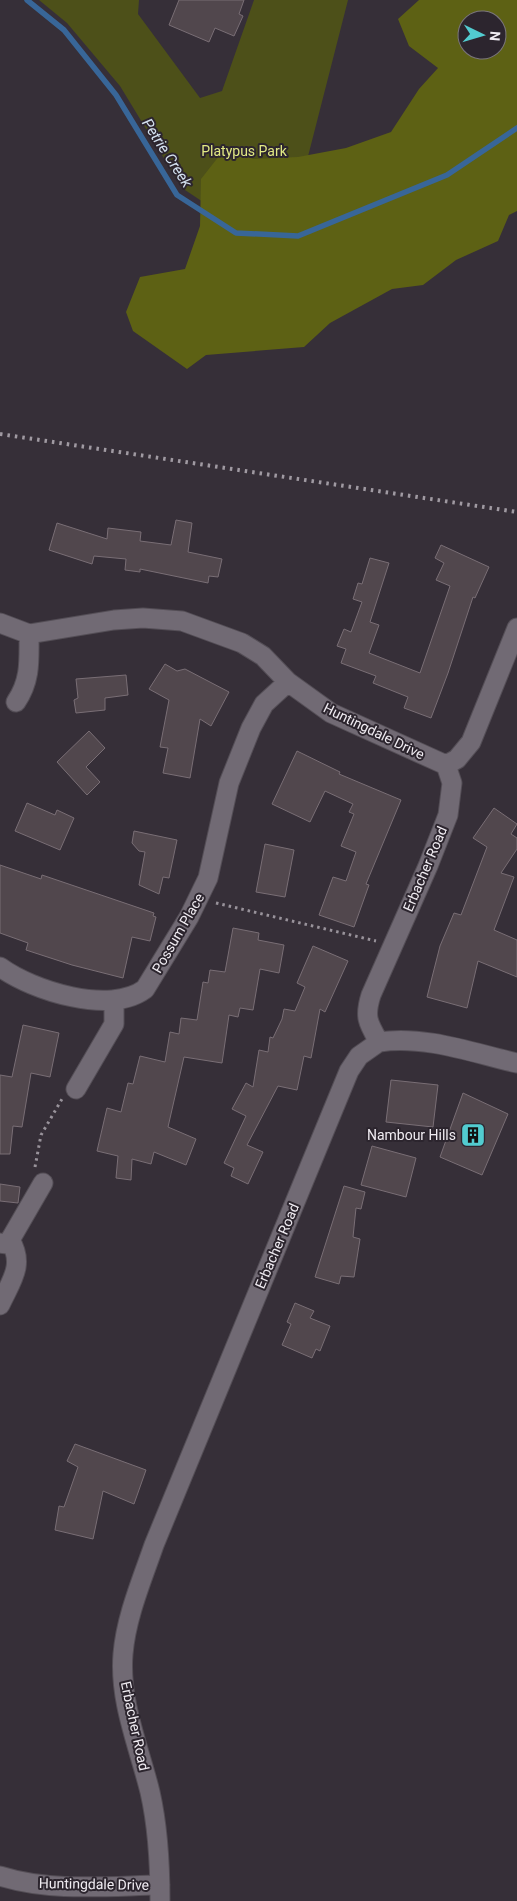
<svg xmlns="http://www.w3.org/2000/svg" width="517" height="1901" font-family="Roboto,sans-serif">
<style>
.green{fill:#4d5019}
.forest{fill:#5d6114;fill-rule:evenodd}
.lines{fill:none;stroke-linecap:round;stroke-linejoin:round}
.stream{stroke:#386698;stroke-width:5.5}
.building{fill:#51474d;stroke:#796e75}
.minor-casing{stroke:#544e56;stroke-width:21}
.path{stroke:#99939b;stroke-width:3;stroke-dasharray:2.5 4;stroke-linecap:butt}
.minor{stroke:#716a74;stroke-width:19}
.rail{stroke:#a09aa2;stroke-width:4;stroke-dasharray:2.5 5;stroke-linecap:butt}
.labels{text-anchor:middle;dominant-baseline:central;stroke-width:4;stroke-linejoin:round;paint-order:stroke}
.park-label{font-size:14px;fill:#e2e984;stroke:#2c252e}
.street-label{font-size:14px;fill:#f0ecf2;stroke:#2c252e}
.poi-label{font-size:14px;fill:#f0ecf2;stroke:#2c252e;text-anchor:end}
.water-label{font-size:15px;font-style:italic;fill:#d4e1f0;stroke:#2c252e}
</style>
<rect width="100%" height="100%" fill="#362f38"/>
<path class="green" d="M 39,0 L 139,0 L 138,14 L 200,98 L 222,91 L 254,0 L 348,0 L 292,219 L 236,224 L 182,188 L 120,86 L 67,23 Z"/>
<path class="forest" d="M 419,0 L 517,0 L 517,211 L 509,215 L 498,241 L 456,260 L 423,285 L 392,289 L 330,323 L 304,347 L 206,355 L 187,369 L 133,331 L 126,312 L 140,277 L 185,269 L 200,226 L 201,179 L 227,146 L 253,159 L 298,157 L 346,148 L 391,132 L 419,89 L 438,68 L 409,46 L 398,19 ZM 467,20 L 497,20 L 497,50 L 467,50 Z"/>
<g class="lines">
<path class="stream" d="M 27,0 L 64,30 L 116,95 L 177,195 L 236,233 L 298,236 L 447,175 L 517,128"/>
</g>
<path class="building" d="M 179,0 L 244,0 L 239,14 L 243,16 L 234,36 L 215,28 L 209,42 L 169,25 Z
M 176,520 L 192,523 L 188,552 L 222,559 L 218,577 L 209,576 L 208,583 L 140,569 L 140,572 L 125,570 L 126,559 L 94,556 L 92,564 L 49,550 L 57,523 L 107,539 L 108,528 L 141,532 L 140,541 L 171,545 Z
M 441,545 L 489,567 L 475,598 L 473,597 L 448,673 L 431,718 L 404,708 L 408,697 L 373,683 L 376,676 L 341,663 L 346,649 L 337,646 L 344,629 L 351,632 L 362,602 L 353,599 L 358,583 L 362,584 L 370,558 L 389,563 L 370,622 L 379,625 L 369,653 L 420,673 L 450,586 L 436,580 L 444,563 L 435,558 Z
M 165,664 L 177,671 L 185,669 L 229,692 L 211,726 L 200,719 L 190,778 L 163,773 L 168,748 L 160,747 L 169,700 L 149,689 Z
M 126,675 L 128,695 L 105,698 L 105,710 L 76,713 L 74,700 L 78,698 L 76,679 Z
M 89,731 L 105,748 L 86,767 L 100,782 L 87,795 L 57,762 Z
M 297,751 L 340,772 L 339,774 L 401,800 L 366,884 L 369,885 L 354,927 L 319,915 L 333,877 L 346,881 L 356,852 L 341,846 L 354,814 L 349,812 L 353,804 L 325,791 L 310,822 L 272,804 Z
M 27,803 L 55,815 L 57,810 L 74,818 L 60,850 L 15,831 Z
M 494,808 L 517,824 L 511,834 L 517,838 L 517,849 L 501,873 L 514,877 L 494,930 L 517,940 L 517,977 L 478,961 L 467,1008 L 427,997 L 440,946 L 454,913 L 461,915 L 487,847 L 473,838 Z
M 134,831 L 177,840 L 169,878 L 163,877 L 159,894 L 139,885 L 145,852 L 139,851 L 132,843 Z
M 265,844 L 294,850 L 285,897 L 256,892 Z
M 0,865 L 41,879 L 42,875 L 154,913 L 153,916 L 156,917 L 150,941 L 132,937 L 123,978 L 72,965 L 26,950 L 28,943 L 0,933 Z
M 233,928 L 259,933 L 258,940 L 284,945 L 279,973 L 260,969 L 253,1010 L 240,1008 L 238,1017 L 229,1015 L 222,1063 L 184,1057 L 168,1127 L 196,1139 L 186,1165 L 154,1152 L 151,1164 L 132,1159 L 131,1180 L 116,1178 L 118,1156 L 97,1151 L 107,1108 L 121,1112 L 128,1083 L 133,1084 L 140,1056 L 165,1062 L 170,1032 L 179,1034 L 181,1018 L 197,1020 L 203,982 L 208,983 L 210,970 L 225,972 Z
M 313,946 L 348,961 L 325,1012 L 320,1009 L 311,1058 L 304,1056 L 297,1090 L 278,1086 L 247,1145 L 263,1152 L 248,1184 L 231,1176 L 234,1168 L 224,1163 L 246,1116 L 232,1109 L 246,1083 L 253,1087 L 259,1050 L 268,1052 L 270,1037 L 273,1038 L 282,1019 L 284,1009 L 295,1011 L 305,987 L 297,983 Z
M 23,1025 L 59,1033 L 50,1077 L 31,1073 L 22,1127 L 13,1126 L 10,1154 L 0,1154 L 0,1075 L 12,1077 Z
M 391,1080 L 438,1085 L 433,1127 L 386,1122 Z
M 463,1093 L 508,1114 L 482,1175 L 440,1157 Z
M 372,1146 L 416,1158 L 406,1197 L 361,1185 Z
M 0,1184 L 20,1187 L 18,1203 L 0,1201 Z
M 344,1186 L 365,1192 L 361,1209 L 356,1208 L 353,1237 L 360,1239 L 354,1277 L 341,1276 L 339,1284 L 315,1277 Z
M 295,1303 L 314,1311 L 310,1318 L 330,1326 L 320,1351 L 316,1349 L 312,1358 L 282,1345 L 291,1324 L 287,1322 Z
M 75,1444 L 146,1470 L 134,1504 L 103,1491 L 93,1539 L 55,1530 L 59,1506 L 64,1507 L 78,1467 L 67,1461 Z"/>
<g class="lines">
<defs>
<path id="minor" d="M 0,623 L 29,634 L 114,620 L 143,618 L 182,621 L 242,643 L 263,656 L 288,682 L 331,713 L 446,765
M 16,702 C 31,680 29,660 29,634
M 0,967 C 33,991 110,1015 145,989 L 189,917 L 208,878 L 229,783 L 251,728 L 264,704 L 288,682
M 379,1042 C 425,1035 473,1053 517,1063
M 76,1089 L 114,1024 L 114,1001
M 0,1243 L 6,1244 L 10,1240 L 43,1183
M 0,1305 C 11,1281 25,1265 10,1240
M 0,1876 C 51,1892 107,1886 160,1885
M 160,1901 C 160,1865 158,1827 150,1792 C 139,1747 119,1701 123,1654 C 126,1617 142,1580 154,1545 L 349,1071 L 359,1056 L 379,1042 C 368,1023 364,1017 371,995 L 428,866 L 448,815 L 452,783 L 446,765 L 457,759 L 471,742 L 517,628"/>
</defs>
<use href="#minor" class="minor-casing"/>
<path class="path" d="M 216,903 L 376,941
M 35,1167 L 41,1135 L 62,1099"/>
<use href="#minor" class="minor"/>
<path class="rail" d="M 0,434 L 517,512"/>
</g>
<defs>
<symbol id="building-square" viewBox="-11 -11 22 22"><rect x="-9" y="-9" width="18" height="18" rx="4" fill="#52ccd0" stroke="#2c252e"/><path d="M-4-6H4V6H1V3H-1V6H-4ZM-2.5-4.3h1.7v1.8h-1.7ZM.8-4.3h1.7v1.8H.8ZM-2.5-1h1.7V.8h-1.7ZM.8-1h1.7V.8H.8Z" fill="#111"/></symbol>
</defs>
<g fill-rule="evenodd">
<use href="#building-square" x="459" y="1121" width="28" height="28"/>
</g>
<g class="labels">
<g class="park-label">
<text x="244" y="151">Platypus Park</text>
</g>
<g class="street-label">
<text transform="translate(374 731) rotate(26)">Huntingdale Drive</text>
<text transform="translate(425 869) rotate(-67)">Erbacher Road</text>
<text transform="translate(178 933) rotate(-60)">Possum Place</text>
<text transform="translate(277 1246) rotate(-67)">Erbacher Road</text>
<text transform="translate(135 1726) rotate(78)">Erbacher Road</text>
<text transform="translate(94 1884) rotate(1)">Huntingdale Drive</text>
</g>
<g class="poi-label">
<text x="456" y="1135">Nambour Hills</text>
</g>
<g class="water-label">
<text transform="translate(167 153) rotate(57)">Petrie Creek</text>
</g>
</g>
<g transform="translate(482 35) rotate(95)"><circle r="24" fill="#2c252e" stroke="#7a757c"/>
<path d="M0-4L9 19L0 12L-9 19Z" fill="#52ccd0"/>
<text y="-8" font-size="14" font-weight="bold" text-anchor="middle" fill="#f0ecf2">N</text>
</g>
</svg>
